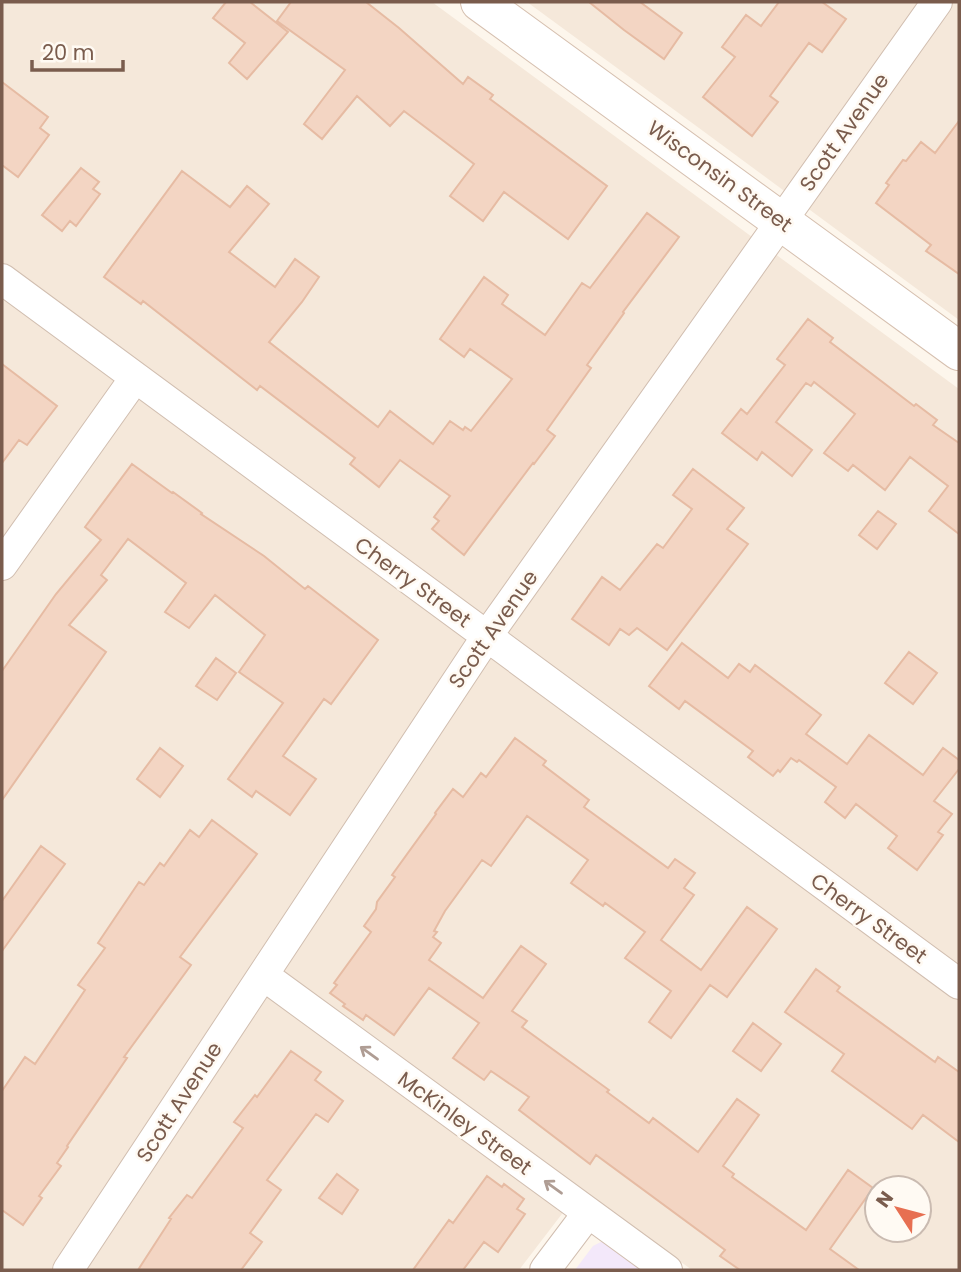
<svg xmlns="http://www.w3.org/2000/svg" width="961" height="1272" font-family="Poppins,sans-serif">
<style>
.residential{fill:#f5e8da;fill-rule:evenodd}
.education{fill:#f3e8fa}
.building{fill:#f3d5c3;stroke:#e6bba3;stroke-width:2}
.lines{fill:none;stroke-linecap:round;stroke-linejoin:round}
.street-casing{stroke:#d1beb0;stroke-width:32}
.secondary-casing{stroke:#d6c0b0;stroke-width:40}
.street{stroke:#fff;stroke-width:30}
.secondary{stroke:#fff;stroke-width:38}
.oneway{stroke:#af9d94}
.labels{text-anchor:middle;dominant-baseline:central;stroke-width:5;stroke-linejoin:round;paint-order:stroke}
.street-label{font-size:21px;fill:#7a5c4d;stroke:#fffaf3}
</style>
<rect width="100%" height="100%" fill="#fdf6ec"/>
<path class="residential" d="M 2,2 L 432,2 L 959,389 L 959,1270 L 692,1270 L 581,1189 L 519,1270 L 2,1270 ZM 877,1188 L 919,1188 L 919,1230 L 877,1230 Z
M 527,2 L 959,2 L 959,320 L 699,128 Z"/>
<path class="education" d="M 601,1242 L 608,1243 L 646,1270 L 575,1270 L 593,1246 Z"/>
<path class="building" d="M 226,2 L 250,2 L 288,32 L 247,79 L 229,63 L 245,43 L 213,18 Z
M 291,2 L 366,2 L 399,28 L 463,84 L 468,77 L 493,95 L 490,99 L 607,186 L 568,239 L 504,192 L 483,221 L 450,196 L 474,164 L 404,111 L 390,126 L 357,96 L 322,139 L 304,124 L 345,70 L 277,21 Z
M 589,2 L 640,2 L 682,33 L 664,59 L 624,30 Z
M 779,2 L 822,2 L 846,19 L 822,52 L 809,43 L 770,96 L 778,102 L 752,136 L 703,97 L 735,57 L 722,47 L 746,15 L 761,26 Z
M 2,82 L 48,117 L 40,128 L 49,135 L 18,177 L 2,165 Z
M 959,121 L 959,274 L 926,251 L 931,245 L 876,203 L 889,185 L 886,183 L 903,160 L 906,161 L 921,142 L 935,153 Z
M 81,168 L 99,182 L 93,189 L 100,194 L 76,226 L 70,221 L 62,231 L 42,215 Z
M 182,171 L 230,207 L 247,186 L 269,204 L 229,252 L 275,287 L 295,259 L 319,277 L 302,302 L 269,342 L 378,427 L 390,411 L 433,444 L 450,421 L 463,430 L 465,427 L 471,431 L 512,379 L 470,349 L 464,357 L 440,339 L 484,277 L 508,295 L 502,304 L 545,335 L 582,283 L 590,288 L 647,213 L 679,237 L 623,312 L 624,313 L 587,365 L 591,368 L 547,430 L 555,436 L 534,464 L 533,463 L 464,555 L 432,529 L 439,521 L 434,517 L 450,496 L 400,460 L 379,487 L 350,464 L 355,458 L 260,386 L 257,390 L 143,301 L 141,304 L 104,277 Z
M 808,319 L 833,338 L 830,342 L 914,406 L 916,404 L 937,420 L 933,425 L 959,443 L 959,534 L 929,511 L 948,486 L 910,457 L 885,490 L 853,465 L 848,471 L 824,453 L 855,414 L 814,382 L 811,386 L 806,383 L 776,422 L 812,450 L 792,476 L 762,452 L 757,460 L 722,433 L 741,409 L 747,414 L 785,365 L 777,359 Z
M 2,364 L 57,406 L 27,445 L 19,440 L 2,463 Z
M 132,464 L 172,493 L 173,492 L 202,513 L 201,514 L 264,556 L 305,589 L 308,586 L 378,640 L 331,704 L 324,699 L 283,756 L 316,779 L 290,815 L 256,791 L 252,797 L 228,779 L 283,703 L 239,672 L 265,635 L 215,595 L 189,628 L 165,612 L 186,583 L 128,539 L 101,575 L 107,580 L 69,625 L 106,652 L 2,800 L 2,671 L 56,594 L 101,540 L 85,527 Z
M 693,469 L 744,508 L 727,529 L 748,544 L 667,650 L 637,628 L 629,635 L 620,629 L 609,645 L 572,619 L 602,577 L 620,590 L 657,544 L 663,548 L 692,509 L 673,495 Z
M 878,511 L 896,524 L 877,549 L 859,535 Z
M 682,643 L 728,678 L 739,664 L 750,672 L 755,665 L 821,715 L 806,734 L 847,764 L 869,735 L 923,775 L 943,748 L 959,760 L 959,769 L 934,801 L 952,814 L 938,832 L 943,835 L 917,870 L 888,848 L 897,836 L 856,804 L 845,818 L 825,802 L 836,787 L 799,760 L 797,762 L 791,758 L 780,772 L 778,770 L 773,776 L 748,757 L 753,751 L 685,701 L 679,709 L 649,686 Z
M 909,652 L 937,673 L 913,704 L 885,683 Z
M 216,658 L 236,673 L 217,700 L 196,686 Z
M 515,738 L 546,761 L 543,765 L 589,800 L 584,807 L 668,868 L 675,859 L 695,873 L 684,888 L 694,895 L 661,940 L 701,970 L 747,907 L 777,929 L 727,997 L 710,985 L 671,1038 L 649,1022 L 671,991 L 625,958 L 645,932 L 605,903 L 603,906 L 571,883 L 588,860 L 527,816 L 491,866 L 482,860 L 445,911 L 434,931 L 437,932 L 433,937 L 441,943 L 429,960 L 483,998 L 521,946 L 546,964 L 512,1011 L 527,1021 L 522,1027 L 609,1090 L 607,1092 L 649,1123 L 653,1118 L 698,1152 L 737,1099 L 759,1115 L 723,1166 L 734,1174 L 732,1177 L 806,1230 L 848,1170 L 873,1188 L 830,1249 L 859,1270 L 740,1270 L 720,1256 L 725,1250 L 596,1155 L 590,1164 L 519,1110 L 529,1097 L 491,1071 L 484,1080 L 453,1058 L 479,1023 L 429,988 L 394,1035 L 366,1015 L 363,1020 L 343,1006 L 345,1004 L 330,993 L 337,985 L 334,983 L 371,932 L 364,926 L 376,909 L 377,902 L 395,877 L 392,875 L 436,814 L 435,813 L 453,789 L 463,797 L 481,773 L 486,777 Z
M 160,748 L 183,766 L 160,797 L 137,779 Z
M 212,820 L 257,854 L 180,957 L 191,965 L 124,1057 L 127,1058 L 67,1146 L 68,1147 L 57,1163 L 61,1166 L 39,1196 L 42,1198 L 23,1225 L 2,1210 L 2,1091 L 25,1057 L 35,1064 L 85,990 L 78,985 L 105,948 L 98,943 L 139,882 L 144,885 L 160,863 L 164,866 L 190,830 L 199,837 Z
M 41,846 L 65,864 L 2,951 L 2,901 Z
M 816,969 L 840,987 L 837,991 L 935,1062 L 938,1057 L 959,1072 L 959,1142 L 923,1115 L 912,1129 L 832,1071 L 844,1054 L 785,1012 Z
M 753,1023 L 781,1044 L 761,1071 L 733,1051 Z
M 291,1051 L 321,1072 L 315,1080 L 343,1101 L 328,1122 L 316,1114 L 267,1180 L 281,1190 L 250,1233 L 262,1242 L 241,1270 L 138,1270 L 171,1219 L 169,1218 L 187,1195 L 192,1198 L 243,1128 L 234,1122 L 255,1095 L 257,1097 Z
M 337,1174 L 358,1190 L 342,1214 L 319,1198 Z
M 487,1176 L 502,1187 L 504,1184 L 524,1199 L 517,1209 L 525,1214 L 498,1252 L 484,1242 L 463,1270 L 413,1270 L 449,1220 L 453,1223 Z"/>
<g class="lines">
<defs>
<path id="street" d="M 2,279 L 959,984
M 2,565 L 135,378
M 263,975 L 667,1270
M 68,1270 L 487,636 L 937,2
M 545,1270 L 588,1213"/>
<path id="secondary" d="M 480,2 L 959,351"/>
</defs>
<use href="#street" class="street-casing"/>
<use href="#secondary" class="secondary-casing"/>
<use href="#street" class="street"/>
<use href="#secondary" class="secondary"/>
</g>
<defs><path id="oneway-shaft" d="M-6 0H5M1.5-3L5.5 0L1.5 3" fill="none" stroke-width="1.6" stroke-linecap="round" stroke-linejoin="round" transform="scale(1.75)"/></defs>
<g class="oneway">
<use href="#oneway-shaft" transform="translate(369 1053) rotate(-144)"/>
<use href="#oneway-shaft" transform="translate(553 1187) rotate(-144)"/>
</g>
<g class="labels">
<g class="street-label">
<text transform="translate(844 132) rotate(-55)">Scott Avenue</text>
<text transform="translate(720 176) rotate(36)">Wisconsin Street</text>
<text transform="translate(413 582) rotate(36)">Cherry Street</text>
<text transform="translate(493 629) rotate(-55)">Scott Avenue</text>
<text transform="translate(869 918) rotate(36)">Cherry Street</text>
<text transform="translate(179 1102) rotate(-57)">Scott Avenue</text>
<text transform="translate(465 1123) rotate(36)">McKinley Street</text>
</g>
</g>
<rect width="961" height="1272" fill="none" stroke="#7a5c4d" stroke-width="7"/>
<g transform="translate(898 1209) rotate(306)"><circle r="33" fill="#fffaf3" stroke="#cabbb1" stroke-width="2"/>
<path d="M0-5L12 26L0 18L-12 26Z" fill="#e76f51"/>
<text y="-10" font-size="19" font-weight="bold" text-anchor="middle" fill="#7a5c4d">N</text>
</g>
<path d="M32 60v10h91v-10" fill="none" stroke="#7a5c4d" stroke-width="3.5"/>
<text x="42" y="60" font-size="21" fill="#7a5c4d" stroke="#fffaf3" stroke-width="5" paint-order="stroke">20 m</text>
</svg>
